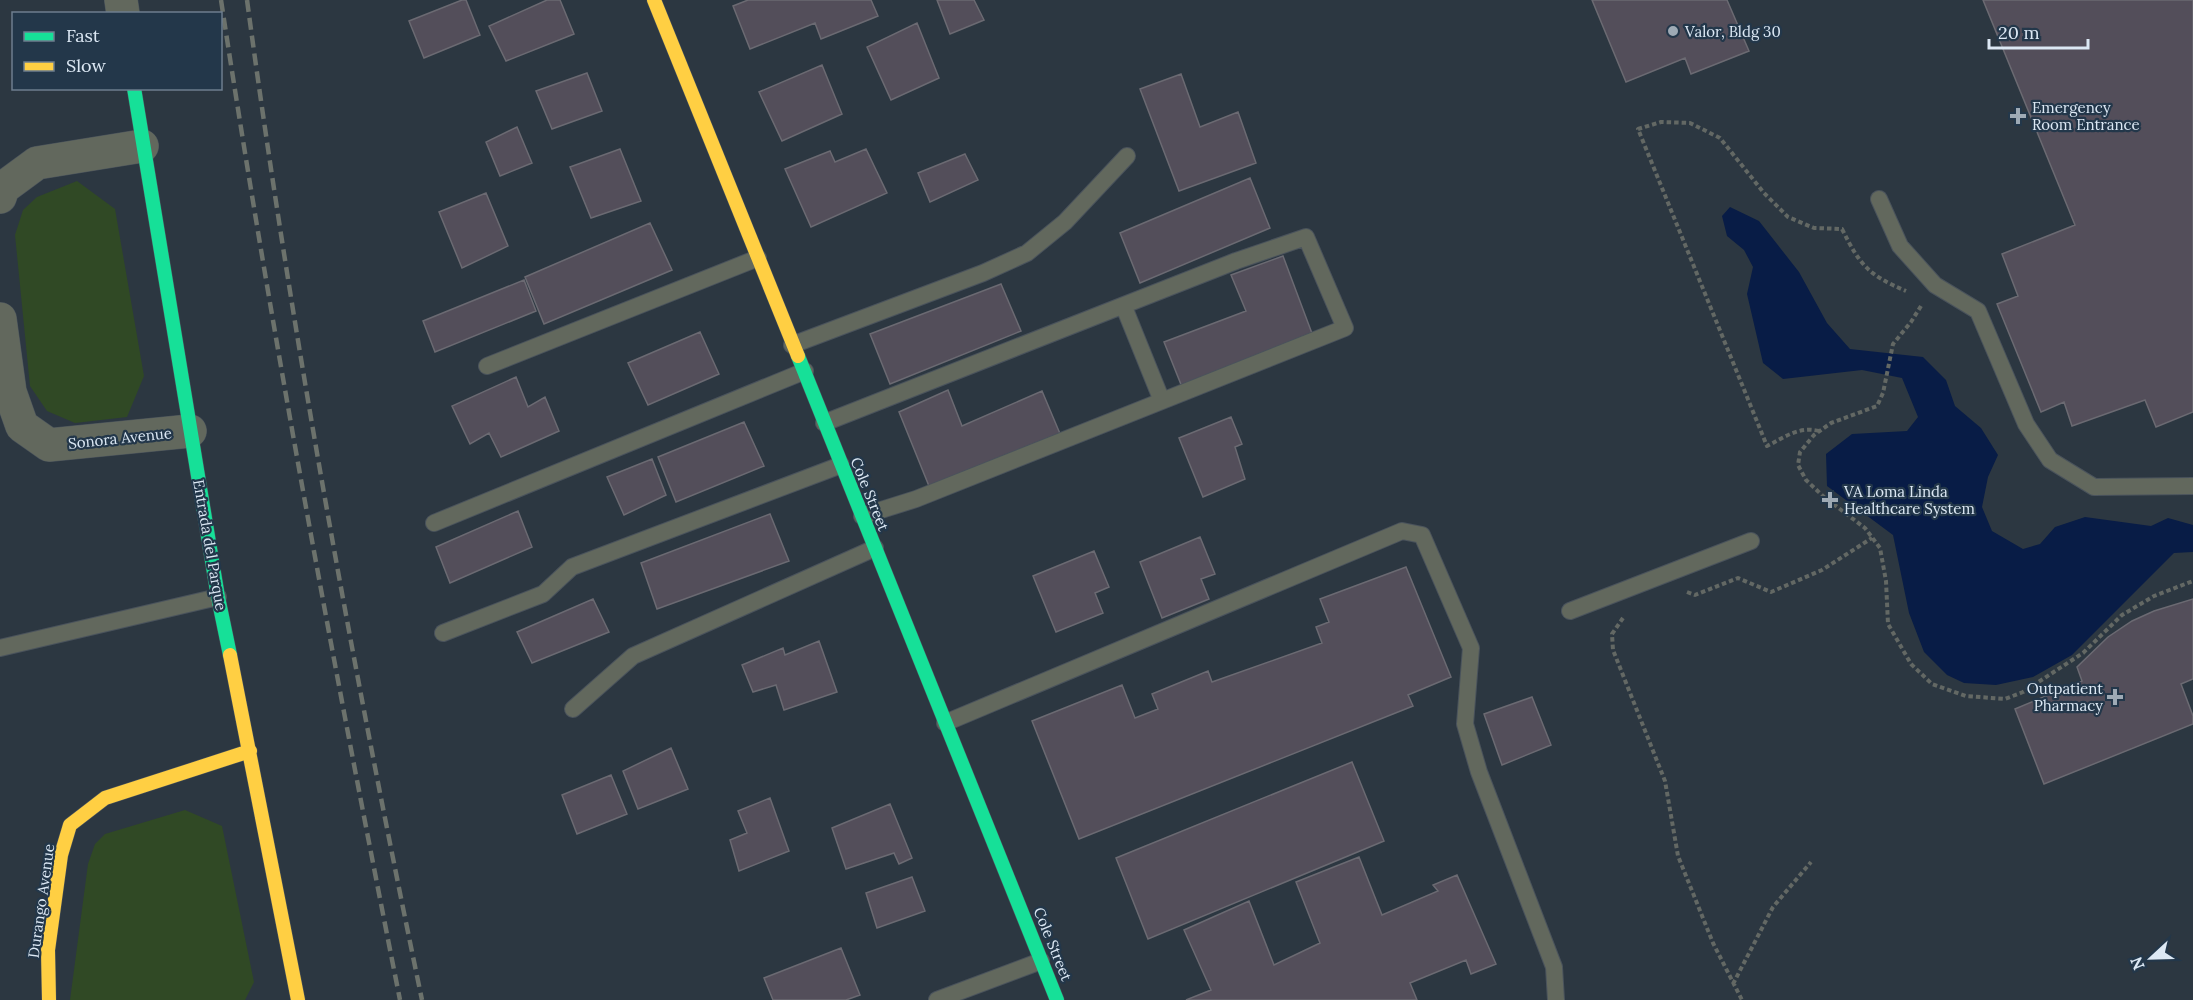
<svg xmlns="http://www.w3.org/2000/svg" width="2193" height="1000" font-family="Lora,serif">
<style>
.green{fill:#304925}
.water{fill:#081c46}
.building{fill:#534e5a;stroke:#6b6a72;stroke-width:1.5}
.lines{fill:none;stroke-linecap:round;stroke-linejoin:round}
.lane-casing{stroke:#4a535c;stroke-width:18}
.street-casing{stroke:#4a535c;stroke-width:34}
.fast-casing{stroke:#4a535c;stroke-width:15}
.slow-casing{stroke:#4a535c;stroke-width:15}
.path{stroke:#636864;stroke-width:4;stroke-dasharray:4.5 3;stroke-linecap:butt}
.lane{stroke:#62685d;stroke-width:16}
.street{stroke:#62685d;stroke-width:33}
.fast{stroke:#16e098;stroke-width:14}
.slow{stroke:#ffcf43;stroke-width:14}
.rail{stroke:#6c726c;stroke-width:4.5;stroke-dasharray:12 6;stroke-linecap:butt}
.poi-dot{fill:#9eaab5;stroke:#23374a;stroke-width:2}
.labels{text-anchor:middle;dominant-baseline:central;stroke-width:4.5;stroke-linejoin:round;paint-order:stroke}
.poi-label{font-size:15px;fill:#dce8f4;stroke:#23374a;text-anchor:start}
.street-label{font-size:15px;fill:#dce8f4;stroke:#23374a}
</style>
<rect width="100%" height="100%" fill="#2c3741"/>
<path class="green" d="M 77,181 L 115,209 L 144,376 L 127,417 L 75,423 L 47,411 L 30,386 L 15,235 L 23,210 L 37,197 Z
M 185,810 L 222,826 L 254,982 L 245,1000 L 70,1000 L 88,864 L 95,844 L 105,834 Z"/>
<path class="water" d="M 1730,207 L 1759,221 L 1799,272 L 1827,323 L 1850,349 L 1923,357 L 1946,380 L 1955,406 L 1981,428 L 1998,455 L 1988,477 L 1982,507 L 1992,531 L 2023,549 L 2040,544 L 2055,527 L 2085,517 L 2151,526 L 2168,518 L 2193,525 L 2193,552 L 2174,553 L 2072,655 L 2033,677 L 1996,685 L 1964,683 L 1947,675 L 1924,652 L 1909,613 L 1893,535 L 1827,486 L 1826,454 L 1852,434 L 1907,431 L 1918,417 L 1902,378 L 1862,370 L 1783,379 L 1763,363 L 1747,294 L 1753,267 L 1744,250 L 1727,236 L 1722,216 Z"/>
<path class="building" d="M 462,0 L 466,0 L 480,35 L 424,58 L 409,21 Z
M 547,0 L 560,0 L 574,34 L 506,61 L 489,26 Z
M 748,0 L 871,0 L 878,16 L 821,39 L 815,23 L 750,49 L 733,6 Z
M 937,0 L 974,0 L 984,20 L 950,34 Z
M 937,0 L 974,0 L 984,20 L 950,34 Z
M 1592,0 L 1727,0 L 1749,51 L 1691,74 L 1685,58 L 1626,82 Z
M 1983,0 L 2193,0 L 2193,412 L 2156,427 L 2145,400 L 2072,426 L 2064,402 L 2041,412 L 1997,304 L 2018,296 L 2002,254 L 2075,225 Z
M 917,23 L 939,78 L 891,100 L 867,47 Z
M 822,65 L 842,114 L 782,141 L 759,92 Z
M 587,73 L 602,111 L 552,129 L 536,91 Z
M 1181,74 L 1200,127 L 1238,112 L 1256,163 L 1179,191 L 1140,89 Z
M 517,127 L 532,163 L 500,176 L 486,142 Z
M 620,149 L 641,201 L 591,218 L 570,167 Z
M 866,149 L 887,193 L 811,227 L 785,169 L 830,151 L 835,162 Z
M 965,154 L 978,180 L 930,202 L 918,173 Z
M 1250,178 L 1270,228 L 1140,283 L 1120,233 Z
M 486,193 L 508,246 L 462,268 L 439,212 Z
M 650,223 L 672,270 L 544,324 L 525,277 Z
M 1283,256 L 1313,336 L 1182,387 L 1164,342 L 1246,311 L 1231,275 Z
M 524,280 L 536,311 L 435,352 L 423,321 Z
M 1001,284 L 1021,331 L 890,384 L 870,334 Z
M 700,332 L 719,374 L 648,405 L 628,363 Z
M 516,377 L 528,407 L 545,397 L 559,431 L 501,457 L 489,433 L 470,444 L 452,406 Z
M 948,390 L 962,426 L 1042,391 L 1061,436 L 931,491 L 899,412 Z
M 1231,417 L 1242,444 L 1235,447 L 1245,479 L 1203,497 L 1179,438 Z
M 744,422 L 764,466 L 676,502 L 658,457 Z
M 652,459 L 666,495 L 624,515 L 607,477 Z
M 518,511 L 532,547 L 450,583 L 436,547 Z
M 770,514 L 789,561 L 657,609 L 641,563 Z
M 1200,537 L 1215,574 L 1201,579 L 1209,599 L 1162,618 L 1140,562 Z
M 1094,551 L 1109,587 L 1095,593 L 1103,613 L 1056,632 L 1033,576 Z
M 1406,567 L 1451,677 L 1408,695 L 1413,706 L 1079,839 L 1032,721 L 1122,685 L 1135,718 L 1158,709 L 1152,694 L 1208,671 L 1212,682 L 1322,643 L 1316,627 L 1329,622 L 1320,599 Z
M 593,599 L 609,632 L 532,663 L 517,632 Z
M 2193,599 L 2193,679 L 2181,684 L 2193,716 L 2193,724 L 2044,784 L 2015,709 L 2082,681 L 2077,667 L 2108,637 L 2132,621 L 2154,611 Z
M 819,641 L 837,692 L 784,710 L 776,685 L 753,692 L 742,665 L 783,648 L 785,655 Z
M 1532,697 L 1551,745 L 1502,765 L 1484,714 Z
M 671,748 L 688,789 L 638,809 L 623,771 Z
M 1352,762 L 1384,841 L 1148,939 L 1116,858 Z
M 611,775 L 627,814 L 577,834 L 562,795 Z
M 770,798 L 789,851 L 739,871 L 730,840 L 747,833 L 738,811 Z
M 890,804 L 912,858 L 899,864 L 894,853 L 846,869 L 832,828 Z
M 1359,857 L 1382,915 L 1438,891 L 1433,885 L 1457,875 L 1496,964 L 1471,974 L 1466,960 L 1410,983 L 1417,1000 L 1186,1000 L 1211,990 L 1184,930 L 1249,901 L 1274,965 L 1320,943 L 1296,882 Z
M 912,877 L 925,911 L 877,928 L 866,893 Z
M 841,948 L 860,995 L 846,1000 L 773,1000 L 764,978 Z"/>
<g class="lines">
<defs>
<path id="lane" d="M 1879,199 L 1900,246 L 1935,285 L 1978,311 L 2026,424 L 2050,460 L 2094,487 L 2193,486
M 1124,307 L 1162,401
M 792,345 L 983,273 L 1027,253 L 1065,222 L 1127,156
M 487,366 L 758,258
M 824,423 L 1236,261 L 1306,237 L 1345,328 L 916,499 L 862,516
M 434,523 L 805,371
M 1570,611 L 1751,541
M 443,633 L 543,594 L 572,567 L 841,465
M 0,648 L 218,597
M 573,709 L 633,656 L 875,548
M 945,723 L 1402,531 L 1422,535 L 1471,648 L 1465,724 L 1479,772 L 1554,967 L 1556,1000
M 937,1000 L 1041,961"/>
<path id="street" d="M 121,0 L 123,14
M 0,197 L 3,188 L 37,163 L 142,146
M 0,319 L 10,392 L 22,426 L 49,445 L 190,431"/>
<path id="fast" d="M 134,88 L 218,597 L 230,655
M 798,356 L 1057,1000"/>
<path id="slow" d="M 654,0 L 798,356
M 230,655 L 298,1000
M 49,1000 L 48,950 L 61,855 L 70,825 L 105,798 L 250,751"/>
</defs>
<use href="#lane" class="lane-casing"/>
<use href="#street" class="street-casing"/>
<use href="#fast" class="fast-casing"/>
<use href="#slow" class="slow-casing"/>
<path class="path" d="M 1921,306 L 1911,322 L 1893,344 L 1883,393 L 1877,406 L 1831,423 L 1814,435 L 1800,452 L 1798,465 L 1806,480 L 1824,497 L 1865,528 L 1880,548 L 1886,581 L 1888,624 L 1911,664 L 1932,684 L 1966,696 L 2005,699 L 2023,692 L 2083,653 L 2122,615 L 2154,596 L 2193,581
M 1819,431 C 1799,426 1785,437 1767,446 L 1638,129 L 1661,122 L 1690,123 L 1720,138 L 1764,193 L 1788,217 L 1814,228 L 1842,229 C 1860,265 1868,275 1906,291
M 1687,592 L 1695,595 L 1738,578 L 1771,592 L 1822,570 L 1872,538
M 1623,618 L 1612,634 L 1613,650 L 1665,781 L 1678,856 L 1713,943 L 1742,1000
M 1733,984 L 1773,907 L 1811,862"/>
<use href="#lane" class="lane"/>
<use href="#street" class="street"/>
<use href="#fast" class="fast"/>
<use href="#slow" class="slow"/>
<path class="rail" d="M 221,0 C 272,335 334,668 400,1000
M 247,0 C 292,335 353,669 422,1000"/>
</g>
<g class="poi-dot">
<circle cx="1673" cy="31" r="6"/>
<path d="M2015 107h6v6h6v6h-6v6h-6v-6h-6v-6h6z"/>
<path d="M1827 491h6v6h6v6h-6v6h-6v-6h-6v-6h6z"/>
<path d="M2112 688h6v6h6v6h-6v6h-6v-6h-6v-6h6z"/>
</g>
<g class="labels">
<g class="poi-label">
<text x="1685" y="31">Valor, Bldg 30</text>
<text x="2032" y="107">Emergency<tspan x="2032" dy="17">Room Entrance</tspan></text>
<text x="1844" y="491">VA Loma Linda<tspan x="1844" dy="17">Healthcare System</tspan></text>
<text x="2103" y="688" text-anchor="end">Outpatient<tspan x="2103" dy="17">Pharmacy</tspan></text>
</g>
<g class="street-label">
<text transform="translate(120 438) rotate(-6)">Sonora Avenue</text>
<text transform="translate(870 494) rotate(68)">Cole Street</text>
<text transform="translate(210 545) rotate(80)">Entrada del Parque</text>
<text transform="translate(41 901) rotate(-82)">Durango Avenue</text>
<text transform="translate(1053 944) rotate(68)">Cole Street</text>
</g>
</g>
<rect x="12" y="12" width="210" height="78" fill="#23374a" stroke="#6d7e8e" stroke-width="1.5"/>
<rect x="24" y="32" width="30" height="9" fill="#16e098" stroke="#6d7e8e" stroke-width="1.5"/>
<text x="66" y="42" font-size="18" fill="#dce8f4">Fast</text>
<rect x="24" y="62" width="30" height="9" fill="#ffcf43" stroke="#6d7e8e" stroke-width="1.5"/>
<text x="66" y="72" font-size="18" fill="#dce8f4">Slow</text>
<g transform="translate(2151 958) rotate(248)" stroke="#23374a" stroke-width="4.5" paint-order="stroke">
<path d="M0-4.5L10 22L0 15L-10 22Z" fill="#dce8f4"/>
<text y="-9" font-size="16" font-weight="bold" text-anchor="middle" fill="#dce8f4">N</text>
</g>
<path d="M1989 39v9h99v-9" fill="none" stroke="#dce8f4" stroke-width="3"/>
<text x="1998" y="39" font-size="18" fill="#dce8f4" stroke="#23374a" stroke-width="4.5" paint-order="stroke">20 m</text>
</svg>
